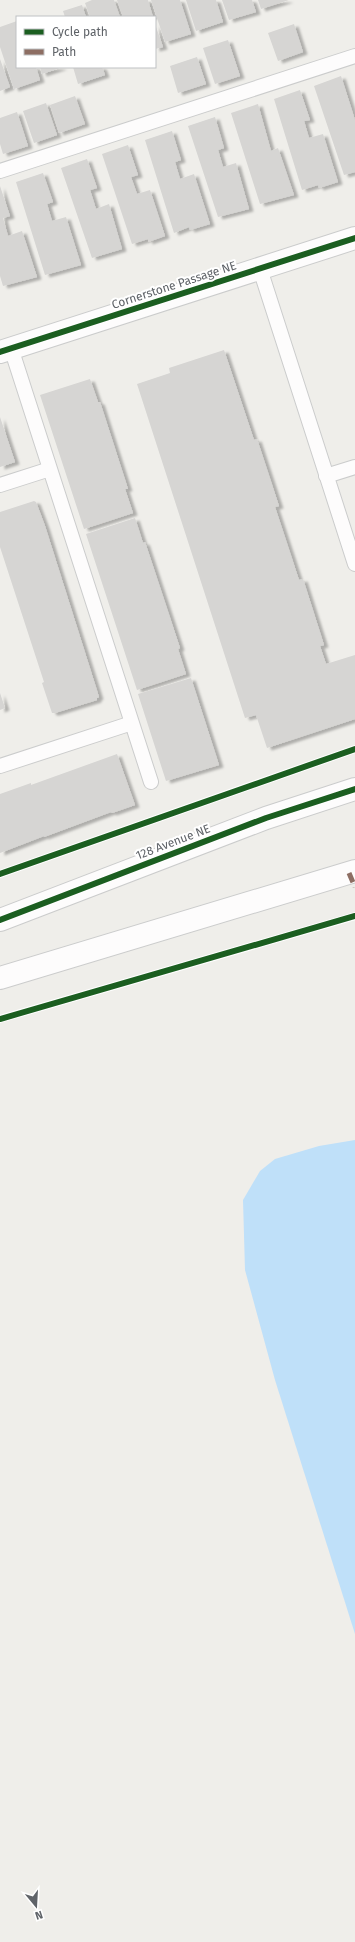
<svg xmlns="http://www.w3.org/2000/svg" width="355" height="1942" font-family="'Fira Sans',sans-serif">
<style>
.water{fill:#bfe0f9}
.building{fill:#d6d5d3;filter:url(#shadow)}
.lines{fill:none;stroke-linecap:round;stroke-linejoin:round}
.service-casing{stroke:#cbcccc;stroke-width:16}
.minor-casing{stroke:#cbcccc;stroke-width:24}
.tertiary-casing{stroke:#cbcccc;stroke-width:24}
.service{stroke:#fdfcfc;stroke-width:14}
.minor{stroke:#fdfcfc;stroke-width:22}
.tertiary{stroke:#fdfcfc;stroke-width:22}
.quiet{stroke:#8d6e63;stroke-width:5;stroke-dasharray:10 5;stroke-linecap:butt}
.cycleway-casing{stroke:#fff;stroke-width:8}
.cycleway{stroke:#1b5e20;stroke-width:6}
.labels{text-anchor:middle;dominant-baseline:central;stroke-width:4;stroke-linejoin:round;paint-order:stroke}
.street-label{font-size:12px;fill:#5f6368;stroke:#fff}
</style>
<defs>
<filter id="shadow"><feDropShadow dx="4.5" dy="2.5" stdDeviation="1" flood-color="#0004"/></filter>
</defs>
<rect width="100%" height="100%" fill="#efeeea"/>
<path class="water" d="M 355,1140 L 355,1634 L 275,1380 L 245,1270 L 243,1200 L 260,1171 L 275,1159 L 319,1146 Z"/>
<path class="building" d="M 92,0 L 114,0 L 120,17 L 90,17 L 85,3 Z
M 117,0 L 148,0 L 153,17 L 123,17 Z
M 151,0 L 180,0 L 191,34 L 165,42 Z
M 186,0 L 216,0 L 223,22 L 196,31 Z
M 222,0 L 252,0 L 256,12 L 229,20 Z
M 258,0 L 289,0 L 261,9 Z
M 82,5 L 86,17 L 65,17 L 63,11 Z
M 17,21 L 17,67 L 36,67 L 40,80 L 14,89 L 0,47 L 0,27 Z
M 155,24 L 163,47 L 155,49 Z
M 294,24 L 303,52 L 278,61 L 268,33 Z
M 228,40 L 240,76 L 215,84 L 203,48 Z
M 197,57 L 206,84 L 178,93 L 170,66 Z
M 0,59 L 10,87 L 0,91 Z
M 40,67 L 63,67 L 42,74 Z
M 73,67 L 102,67 L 105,75 L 78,84 Z
M 341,76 L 355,120 L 355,172 L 344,175 L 314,86 Z
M 300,90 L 310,120 L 304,121 L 309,138 L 323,134 L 338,182 L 319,188 L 318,185 L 302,190 L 274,99 Z
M 75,96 L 85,124 L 59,133 L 50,105 Z
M 46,103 L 57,135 L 34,143 L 23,111 Z
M 258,104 L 271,151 L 278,148 L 294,195 L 260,204 L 231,113 Z
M 17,112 L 28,146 L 3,154 L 0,144 L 0,118 Z
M 215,117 L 224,148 L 218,150 L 223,167 L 236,163 L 249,209 L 218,217 L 188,126 Z
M 172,131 L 181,160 L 175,162 L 180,179 L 194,174 L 210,224 L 190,230 L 189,227 L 174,233 L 145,140 Z
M 128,145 L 138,175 L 131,177 L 137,194 L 150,190 L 165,236 L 148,242 L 148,239 L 132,244 L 102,154 Z
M 87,159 L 97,188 L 90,190 L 96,209 L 109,204 L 122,249 L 92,258 L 61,168 Z
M 43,173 L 53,202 L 47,204 L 52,221 L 66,217 L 81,265 L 45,275 L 16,182 Z
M 0,186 L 10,216 L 3,218 L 8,236 L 22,231 L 37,277 L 3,286 L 0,276 Z
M 224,350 L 254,440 L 257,439 L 279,506 L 275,507 L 299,580 L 303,579 L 324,645 L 320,646 L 326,664 L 355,655 L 355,719 L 267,748 L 256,715 L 245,718 L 137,384 L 170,373 L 169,368 Z
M 90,379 L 98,402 L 100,402 L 128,489 L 125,489 L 133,513 L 84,529 L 40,395 Z
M 0,417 L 15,462 L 0,467 Z
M 34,501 L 36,502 L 45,526 L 99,697 L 97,698 L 97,700 L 55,713 L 52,713 L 42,683 L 44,682 L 0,547 L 0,512 Z
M 135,518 L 143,543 L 145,542 L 180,648 L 178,649 L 186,674 L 137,690 L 86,534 Z
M 191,678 L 219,765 L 166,781 L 138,694 Z
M 0,693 L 5,708 L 0,710 Z
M 117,754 L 135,805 L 112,813 L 111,812 L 44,837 L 44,836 L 0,853 L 0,794 L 31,783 L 31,785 Z"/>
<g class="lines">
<defs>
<path id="service" d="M 0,171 L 355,56
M 260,269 L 355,564
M 11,348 L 151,782
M 326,476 L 355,467
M 0,485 L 50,469
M 0,766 L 132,723"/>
<path id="minor" d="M 0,352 L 355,238"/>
<path id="tertiary" d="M 0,920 L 266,818 L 355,789
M 0,978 L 355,871"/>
</defs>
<use href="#service" class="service-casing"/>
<use href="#minor" class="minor-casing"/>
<use href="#tertiary" class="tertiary-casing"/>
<use href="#service" class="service"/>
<use href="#minor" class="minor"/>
<use href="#tertiary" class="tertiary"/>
<path class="quiet" d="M 349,873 L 355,887"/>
<defs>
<path id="cycleway" d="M 0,352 L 355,238
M 0,874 L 355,749
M 0,920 L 266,818 L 355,789
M 0,1019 L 355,916"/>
</defs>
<use href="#cycleway" class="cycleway-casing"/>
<use href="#cycleway" class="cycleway"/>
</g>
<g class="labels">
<g class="street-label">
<text transform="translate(174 285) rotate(-18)">Cornerstone Passage NE</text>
<text transform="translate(173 842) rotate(-21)">128 Avenue NE</text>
</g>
</g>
<rect x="16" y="16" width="140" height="52" fill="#ffffff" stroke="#bfc1c3"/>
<rect x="24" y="29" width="20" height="6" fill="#1b5e20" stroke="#bfc1c3"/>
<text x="52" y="36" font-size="12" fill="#5f6368">Cycle path</text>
<rect x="24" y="49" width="20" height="6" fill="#8d6e63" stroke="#bfc1c3"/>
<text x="52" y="56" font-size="12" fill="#5f6368">Path</text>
<g transform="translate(36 1906) rotate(162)" stroke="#ffffff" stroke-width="3" paint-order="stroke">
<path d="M0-3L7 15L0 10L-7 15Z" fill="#5f6368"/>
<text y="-6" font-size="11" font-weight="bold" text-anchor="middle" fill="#5f6368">N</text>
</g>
</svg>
